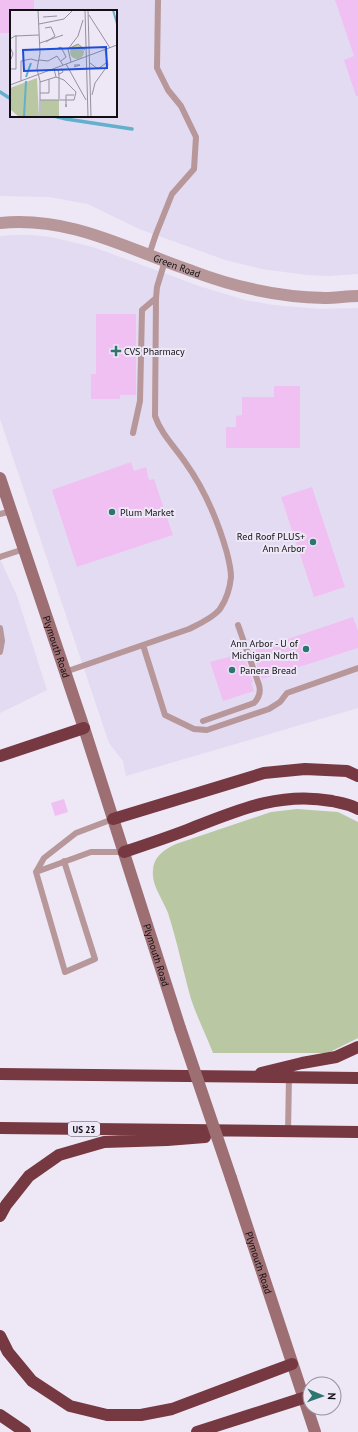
<svg xmlns="http://www.w3.org/2000/svg" width="358" height="1432" font-family="'PT Sans',sans-serif">
<style>
.built{fill:#e3dbf1;fill-rule:evenodd}
.green{fill:#b9c8a2}
.lines{fill:none;stroke-linecap:round;stroke-linejoin:round}
.stream{stroke:#62b0cb;stroke-width:3.5}
.building{fill:#f1c0f2}
.service{stroke:#b79799;stroke-width:6}
.tertiary{stroke:#b79799;stroke-width:12}
.secondary{stroke:#9d6f73;stroke-width:12}
.motorway{stroke:#763841;stroke-width:12}
.secondary-bridge{stroke:#9d6f73;stroke-width:12}
.poi-dot{fill:#2d7670;stroke:#ede7f6;stroke-width:1.5}
.labels{text-anchor:middle;dominant-baseline:central;stroke-width:4;stroke-linejoin:round;paint-order:stroke}
.shield{fill:#ede7f6;stroke:#535058;stroke-width:1}
.shield-label{font-size:9px;font-weight:bold;fill:#110f14}
.street-label{font-size:10px;fill:#110f14;stroke:#ede7f6}
.poi-label{font-size:10px;fill:#110f14;stroke:#ede7f6;text-anchor:start}
.inset-river{fill:none;stroke:#62b0cb;stroke-width:2}
.inset-road{fill:none;stroke:#95919c;stroke-width:1}
.view{fill:#1d4ed8;fill-opacity:0.15;stroke:#1d4ed8;stroke-width:2}
.inset-edge{fill:none;stroke:#110f14;stroke-width:2}
</style>
<rect width="100%" height="100%" fill="#ede7f6"/>
<path class="built" d="M 0,0 L 358,0 L 358,274 L 329,276 L 307,275 L 262,269 L 225,260 L 173,241 L 139,229 L 88,204 L 49,197 L 0,196 ZM 11,11 L 116,11 L 116,116 L 11,116 Z
M 12,235 L 30,235 L 51,237 L 93,247 L 199,286 L 245,300 L 273,305 L 321,309 L 358,308 L 358,708 L 126,776 L 123,761 L 109,743 L 0,419 L 0,236 Z
M 0,559 L 17,596 L 47,690 L 0,713 Z"/>
<path class="green" d="M 297,809 L 338,812 L 358,822 L 358,1038 L 328,1053 L 213,1053 C 206,1035 197,1017 191,999 C 183,970 177,941 168,913 C 163,899 151,885 153,870 C 154,856 165,849 176,844 L 271,812 Z"/>
<g class="lines">
<path class="stream" d="M 0,92 L 11,99
M 54,116 L 66,119 L 132,129"/>
</g>
<path class="building" d="M 0,0 L 34,0 L 34,11 L 11,11 L 11,33 L 0,33 Z
M 335,0 L 358,0 L 358,96 L 356,96 L 344,60 L 354,56 Z
M 96,314 L 136,314 L 136,395 L 120,395 L 120,399 L 91,399 L 91,374 L 96,374 Z
M 274,386 L 300,386 L 300,448 L 226,448 L 226,427 L 236,427 L 236,416 L 242,415 L 242,397 L 274,397 Z
M 131,462 L 134,471 L 146,467 L 149,480 L 154,479 L 173,535 L 77,567 L 52,490 Z
M 312,487 L 345,587 L 314,597 L 281,497 Z
M 353,617 L 358,631 L 358,648 L 262,679 L 252,651 Z
M 243,653 L 253,682 L 251,683 L 254,691 L 223,701 L 210,662 Z
M 64,799 L 68,812 L 55,816 L 51,803 Z"/>
<g class="lines">
<path class="service" d="M 149,255 L 156,234 L 172,194 L 194,169 L 196,137 L 181,106 L 168,90 L 157,68 L 158,0
M 133,433 L 140,401 L 142,310 L 156,298
M 0,514 L 11,511
M 0,557 L 24,549
M 0,628 L 2,641 L 0,652
M 143,645 L 165,715 L 194,729 L 207,730 L 269,709 L 280,702 L 287,693 L 358,668
M 65,672 L 189,629 C 199,624 213,618 220,609 C 226,600 230,588 231,577 C 231,569 229,561 227,553 C 218,521 205,490 185,462 C 175,447 161,434 155,416 L 156,298 L 157,287 L 165,261
M 203,721 L 254,703 C 259,698 261,692 259,685 L 238,625
M 64,861 L 95,959 L 65,972 L 36,872 L 44,858 L 76,833 L 113,819
M 36,872 L 91,852 L 124,852
M 288,1132 L 289,1077"/>
<path class="tertiary" id="s1" d="M 0,223 C 71,216 127,249 192,271 C 234,287 279,297 325,298 C 336,298 347,296 358,296"/>
<g class="secondary">
<path id="s2" d="M 0,478 L 84,728 L 180,1028"/>
<path id="s3" d="M 231,1178 L 315,1432"/>
</g>
<path class="motorway" d="M 0,756 L 84,728
M 113,819 L 264,773 L 305,769 L 347,771 L 358,776
M 124,852 C 145,845 166,838 187,830 C 236,811 279,791 332,801 C 341,803 350,804 358,809
M 261,1073 L 302,1063 L 336,1057 L 358,1047
M 0,1074 L 358,1078
M 0,1128 L 358,1132
M 0,1216 L 6,1205 L 29,1176 L 59,1155 L 104,1142 L 167,1140 L 205,1137
M 0,1336 L 8,1352 L 32,1381 L 70,1406 L 107,1415 L 141,1415 L 172,1409 L 292,1364
M 0,1415 L 25,1432
M 197,1432 L 303,1398"/>
<path class="secondary-bridge" d="M 180,1028 L 231,1178"/>
</g>
<g class="poi-dot">
<path d="M114 345h4v4h4v4h-4v4h-4v-4h-4v-4h4z"/>
<circle cx="112" cy="512" r="4"/>
<circle cx="313" cy="542" r="4"/>
<circle cx="306" cy="649" r="4"/>
<circle cx="232" cy="670" r="4"/>
</g>
<g class="labels">
<rect class="shield" x="68" y="1122" width="32" height="14" rx="3"/>
<g class="shield-label">
<text x="84" y="1129">US 23</text>
</g>
<g class="street-label">
<text stroke="none"><textPath href="#s1" startOffset="184">Green Road</textPath></text>
<text stroke="none"><textPath href="#s2" startOffset="178">Plymouth Road</textPath></text>
<text stroke="none"><textPath href="#s2" startOffset="502">Plymouth Road</textPath></text>
<text stroke="none"><textPath href="#s3" startOffset="89">Plymouth Road</textPath></text>
</g>
<g class="poi-label">
<text x="124" y="351">CVS Pharmacy</text>
<text x="120" y="512">Plum Market</text>
<text x="305" y="536" text-anchor="end">Red Roof PLUS+<tspan x="305" dy="12">Ann Arbor</tspan></text>
<text x="298" y="643" text-anchor="end">Ann Arbor - U of<tspan x="298" dy="12">Michigan North</tspan></text>
<text x="240" y="670">Panera Bread</text>
</g>
</g>
<g transform="translate(10 10)">
<rect width="107" height="107" fill="#ede7f6"/>
<path d="M60 42a7 7 0 1 1 14 0a7 7 0 1 1-14 0ZM 27,68 L 29,107 L 9,107 L 0,99 L 0,78 ZM 31,90 L 49,90 L 49,106 L 31,107 Z" fill="#b9c8a2"/>
<path class="inset-river" d="M 103,0 L 107,14M 16,67 L 21,53M 14,107 L 16,71"/>
<path class="inset-road" d="M 28,0 L 30,43 L 27,59 L 30,71 L 30,107M 75,0 L 78,107M 78,0 L 81,107M 79,5 L 100,38M 33,7 L 47,6M 29,14 L 54,9 L 63,0M 35,18 L 41,17 L 45,26 L 36,32M 0,29 L 5,26 L 29,25M 30,33 L 53,25M 0,37 L 3,44 L 0,51M 48,38 L 51,37 L 56,47 L 51,51M 60,38 L 68,34 L 75,40M 29,50 L 38,51 L 47,46 L 53,55M 61,52 L 58,39 L 68,26 L 73,10M 80,53 L 88,59 L 96,53M 56,54 L 76,90M 64,55 L 70,55 L 64,57M 0,59 L 6,59 L 6,25M 48,64 L 49,64 L 53,62 L 52,59 L 48,60 L 49,64M 11,71 L 11,51 L 21,49 L 28,51M 30,72 L 46,67M 0,75 L 107,35M 30,83 L 39,83 L 39,69M 82,85 L 85,73 L 98,55 L 95,40M 49,89 L 49,64M 30,90 L 64,90 L 66,82 L 54,70 L 46,67 L 44,59M 56,94 L 56,97 L 56,85 L 64,85"/>
<path class="view" d="M 96,37 L 97,58 L 14,61 L 13,40 Z"/>
<rect width="107" height="107" class="inset-edge"/>
</g>
<g transform="translate(322 1396) rotate(92)"><circle r="19" fill="#ede7f6" stroke="#95919c"/>
<path d="M0-3L7 15L0 10L-7 15Z" fill="#2d7670"/>
<text y="-6" font-size="11" font-weight="bold" text-anchor="middle" fill="#110f14">N</text>
</g>
</svg>
